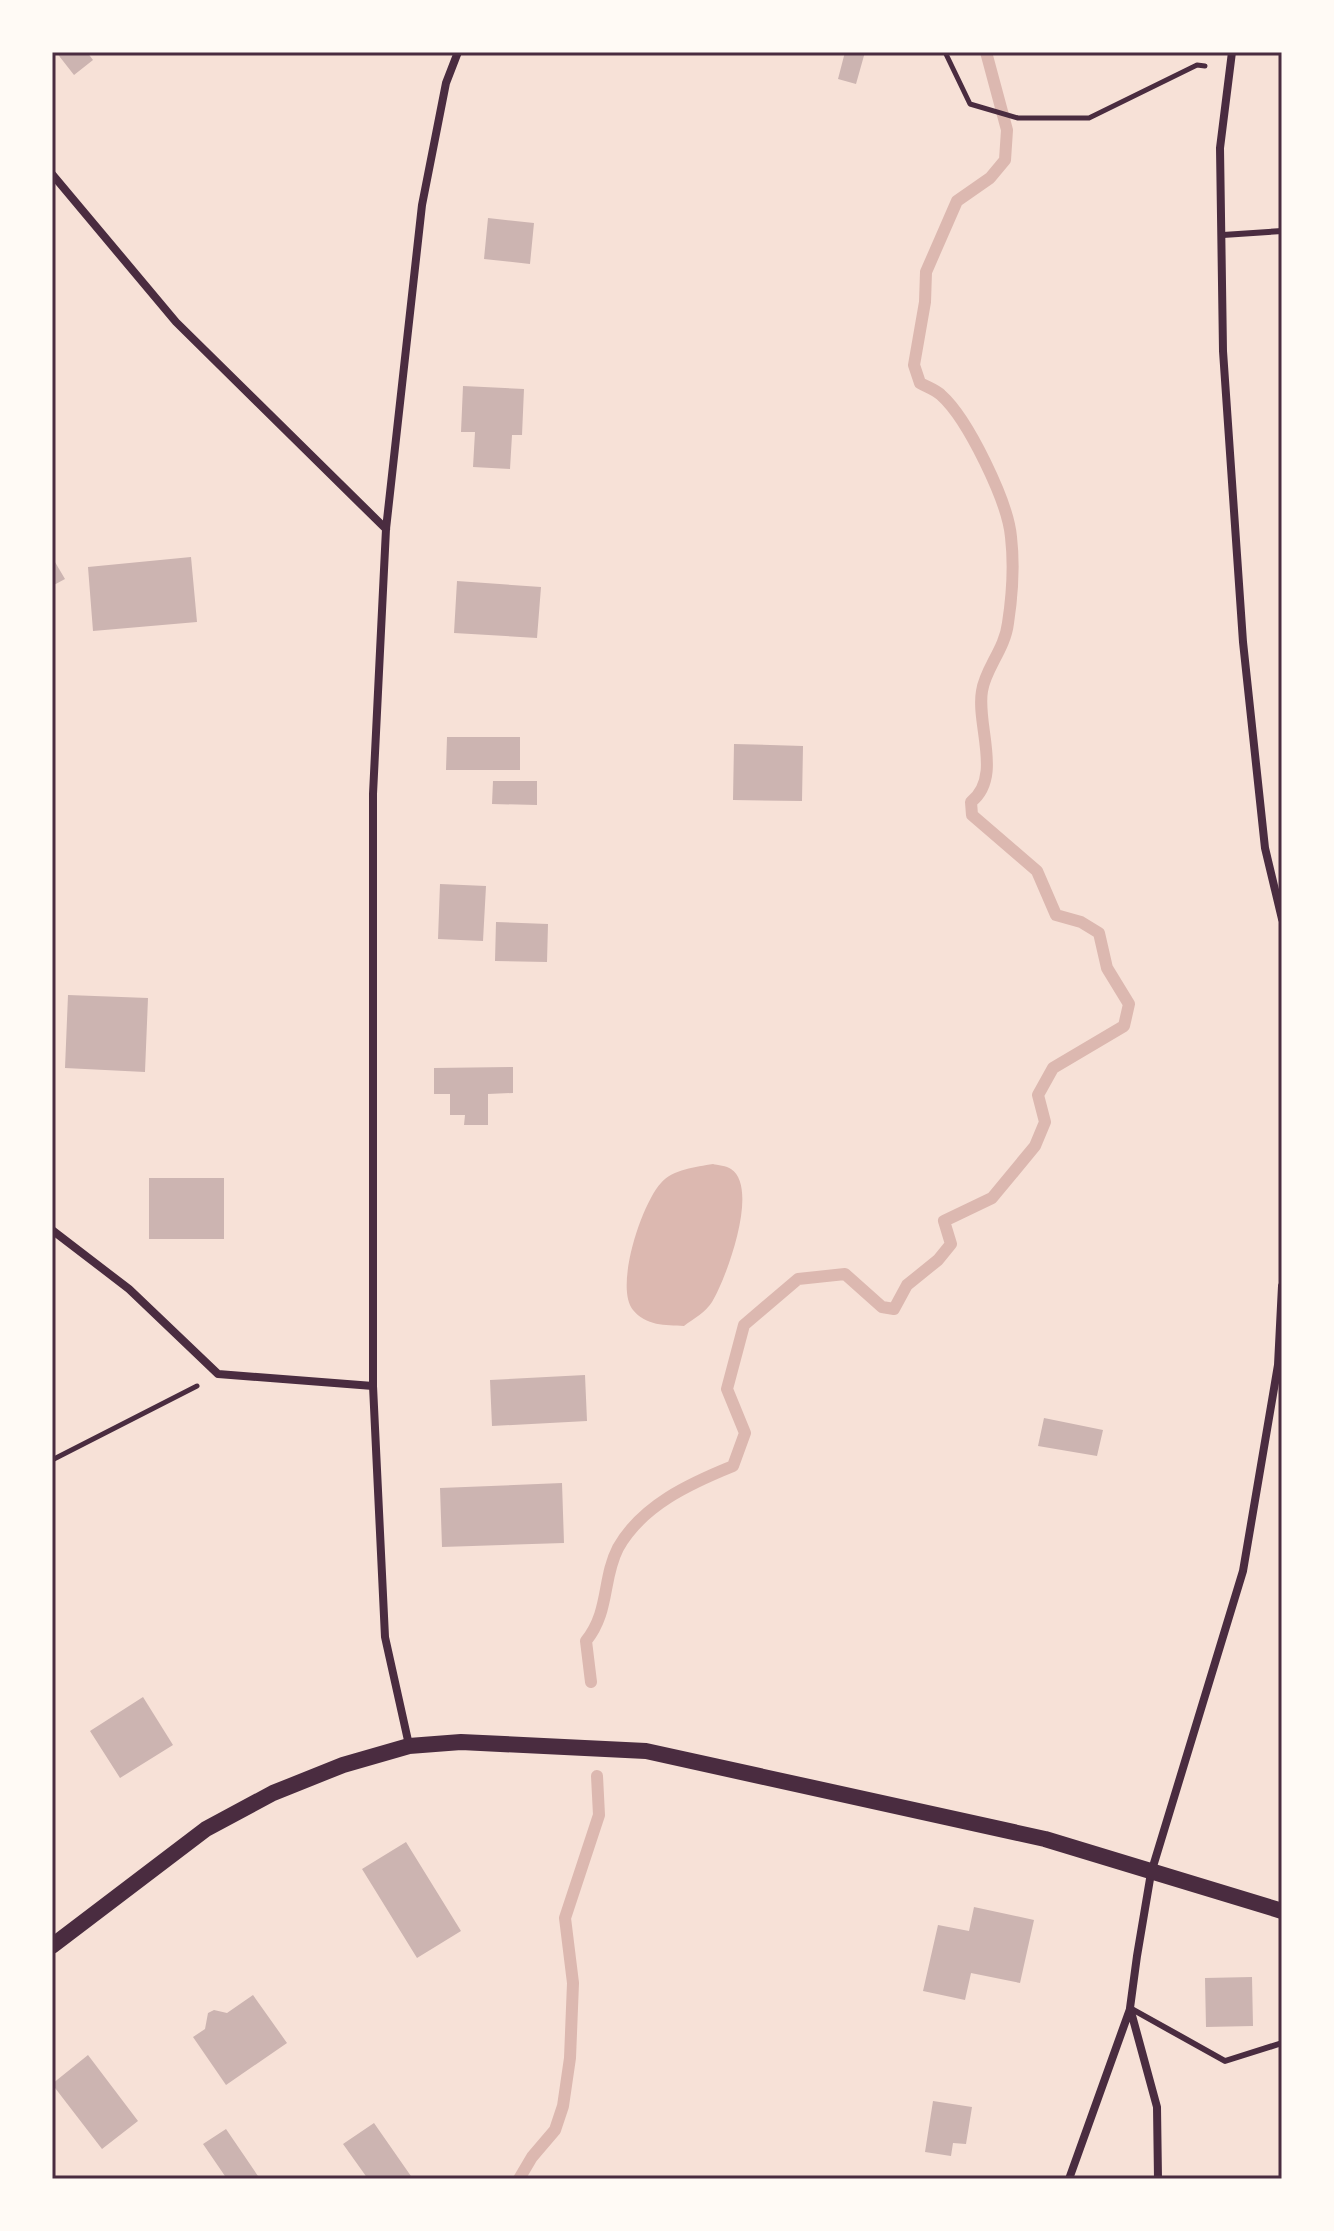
<svg xmlns="http://www.w3.org/2000/svg" width="1334" height="2231" font-family="'Roboto Condensed',sans-serif">
<style>
.water{fill:#dcb8b0}
.lines{fill:none;stroke-linecap:round;stroke-linejoin:round}
.stream{stroke:#dcb8b0;stroke-width:12}
.building{fill:#ccb4b1}
.path{stroke:#4a2c40;stroke-width:5}
.service{stroke:#4a2c40;stroke-width:6}
.minor{stroke:#4a2c40;stroke-width:8}
.secondary{stroke:#4a2c40;stroke-width:16}
.neatline{fill:none;stroke:#4a2c40;stroke-width:3}
</style>
<rect width="100%" height="100%" fill="#f7e1d7"/>
<path class="water" d="M 713,1164 C 717,1165 727,1166 731,1169 C 760,1188 726,1279 712,1302 C 706,1312 693,1319 684,1326 C 665,1325 646,1326 633,1310 C 614,1287 642,1203 661,1183 C 673,1169 696,1167 713,1164 Z"/>
<g class="lines">
<path class="stream" d="M 591,1682 L 586,1641 C 610,1611 602,1579 618,1548 C 642,1505 691,1483 733,1466 L 745,1433 L 727,1389 L 744,1325 L 798,1279 L 845,1274 L 882,1307 L 894,1309 L 907,1285 L 938,1260 L 951,1244 L 944,1221 L 992,1198 L 1035,1146 L 1045,1122 L 1038,1095 L 1053,1068 L 1124,1026 L 1129,1004 L 1107,968 L 1099,933 L 1081,922 L 1056,915 L 1037,871 L 972,815 L 971,802 C 1003,777 976,725 982,691 C 985,669 1005,649 1008,623 C 1012,597 1014,563 1011,537 C 1008,502 968,419 941,395 C 936,390 927,387 920,383 L 914,365 L 925,302 L 926,272 L 957,201 L 990,178 L 1005,160 L 1007,130 L 986,52
M 519,2179 L 532,2157 L 555,2130 L 563,2106 L 570,2058 L 573,1983 L 565,1918 L 599,1815 L 597,1776"/>
</g>
<path class="building" d="M 56,52 L 87,52 L 93,60 L 74,75 Z
M 845,52 L 865,52 L 856,84 L 838,79 Z
M 488,218 L 534,223 L 530,264 L 484,259 Z
M 463,386 L 524,389 L 522,435 L 512,435 L 510,469 L 473,467 L 475,432 L 461,432 Z
M 52,557 L 65,579 L 52,586 Z
M 191,557 L 197,622 L 93,631 L 88,567 Z
M 457,581 L 541,587 L 537,638 L 454,633 Z
M 447,737 L 520,737 L 520,770 L 446,770 Z
M 734,744 L 803,746 L 802,801 L 733,800 Z
M 493,781 L 537,781 L 537,805 L 492,804 Z
M 440,884 L 486,886 L 483,941 L 438,939 Z
M 496,922 L 548,924 L 547,962 L 495,961 Z
M 68,995 L 148,998 L 145,1072 L 65,1068 Z
M 513,1067 L 513,1093 L 488,1094 L 488,1125 L 464,1125 L 465,1115 L 450,1115 L 450,1094 L 434,1094 L 434,1068 Z
M 149,1178 L 224,1178 L 224,1239 L 149,1239 Z
M 585,1375 L 587,1421 L 492,1426 L 490,1380 Z
M 1044,1418 L 1103,1430 L 1097,1456 L 1038,1446 Z
M 562,1483 L 564,1543 L 442,1547 L 440,1488 Z
M 143,1697 L 173,1745 L 120,1778 L 90,1731 Z
M 406,1842 L 461,1931 L 417,1958 L 362,1869 Z
M 974,1907 L 1034,1920 L 1020,1983 L 971,1973 L 965,2000 L 923,1991 L 938,1925 L 969,1931 Z
M 1252,1977 L 1253,2026 L 1206,2027 L 1205,1978 Z
M 253,1995 L 287,2043 L 226,2085 L 193,2037 L 205,2029 L 208,2013 L 214,2010 L 227,2013 Z
M 88,2055 L 138,2121 L 102,2149 L 52,2084 Z
M 933,2101 L 972,2107 L 966,2144 L 953,2143 L 951,2156 L 925,2152 Z
M 374,2123 L 413,2179 L 368,2179 L 343,2144 Z
M 226,2129 L 260,2179 L 227,2179 L 203,2144 Z"/>
<g class="lines">
<path class="path" d="M 945,52 L 970,104 L 1018,118 L 1089,118 L 1197,65 L 1205,66
M 52,1460 L 197,1386"/>
<path class="service" d="M 1223,235 L 1282,231
M 1130,2008 L 1225,2061 L 1282,2043"/>
<path class="minor" d="M 1232,52 L 1220,148 L 1223,351 L 1243,642 L 1265,848 L 1282,919
M 52,174 L 176,322 L 386,529
M 52,1230 L 129,1289 L 218,1374 L 373,1386
M 409,1745 L 385,1637 L 373,1386 L 373,794 L 386,529 L 422,205 L 446,83 L 458,52
M 1069,2179 L 1130,2009
M 1158,2179 L 1157,2107 L 1130,2008 L 1137,1956 L 1151,1873 L 1243,1571 L 1278,1365 L 1282,1286"/>
<path class="secondary" d="M 52,1946 L 206,1829 L 273,1793 L 343,1765 L 409,1746 L 461,1742 L 646,1751 L 1045,1839 L 1282,1911"/>
</g>
<rect width="1334" height="2231" fill="none" stroke="#fffaf5" stroke-width="108"/>
<rect x="54" y="54" width="1226" height="2123" class="neatline"/>
</svg>
